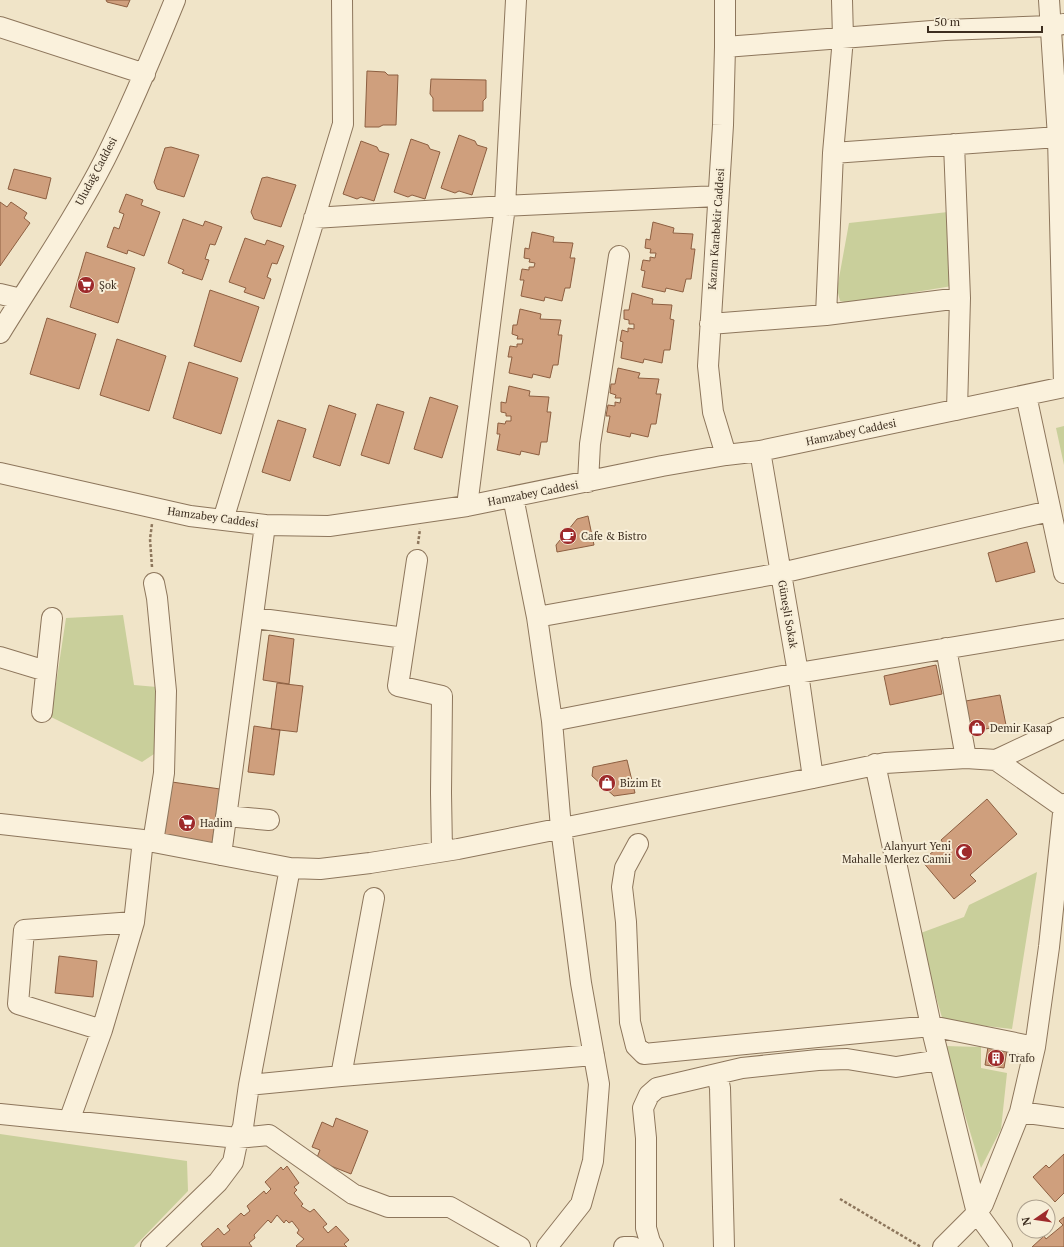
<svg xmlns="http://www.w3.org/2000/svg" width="1064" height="1247" font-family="'PT Serif',serif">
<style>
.green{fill:#c9cf9b}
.building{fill:#cf9f7d;stroke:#8d5f41}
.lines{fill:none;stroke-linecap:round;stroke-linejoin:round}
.minor-casing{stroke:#8d765c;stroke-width:22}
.path{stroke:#8d765c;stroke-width:2.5;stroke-dasharray:3 2;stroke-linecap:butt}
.minor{stroke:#faf1dc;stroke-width:20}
.labels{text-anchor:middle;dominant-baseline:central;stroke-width:4;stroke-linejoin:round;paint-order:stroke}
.street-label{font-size:11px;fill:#3d2e20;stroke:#f7eed8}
.poi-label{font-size:11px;fill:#3d2e20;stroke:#f7eed8;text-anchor:start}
</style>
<rect width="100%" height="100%" fill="#f0e4c8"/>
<path class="green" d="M 948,212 L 952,286 L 849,303 L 840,301 L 837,289 L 849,223 Z
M 1064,426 L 1064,465 L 1056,428 Z
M 123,615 L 134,685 L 157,687 L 157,752 L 142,762 L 51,717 L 66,618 Z
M 1037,872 L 1012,1029 L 943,1021 L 918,934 L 964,917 L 969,905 Z
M 944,1046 L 981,1047 L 981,1068 L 1007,1073 L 1001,1129 L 981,1168 Z
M 0,1134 L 187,1161 L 188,1191 L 134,1247 L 0,1247 Z"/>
<path class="building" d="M 106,0 L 130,0 L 127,7 L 107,2 Z
M 367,71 L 385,72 L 388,75 L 398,75 L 396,125 L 383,125 L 379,127 L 365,127 Z
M 431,79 L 486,80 L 486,98 L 483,101 L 483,111 L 433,111 L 433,98 L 430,94 Z
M 459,135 L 475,141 L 477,145 L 487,148 L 472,195 L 459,191 L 455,193 L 441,188 Z
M 411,139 L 428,145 L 430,149 L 440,152 L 425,199 L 412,195 L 408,197 L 394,192 Z
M 361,141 L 377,147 L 379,151 L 389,154 L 374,201 L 361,197 L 357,199 L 343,194 Z
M 171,147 L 199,155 L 184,197 L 157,189 L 154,182 L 165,148 Z
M 14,169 L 51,178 L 46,199 L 8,189 Z
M 267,177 L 296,185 L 281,227 L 254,219 L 251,212 L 262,178 Z
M 126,194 L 143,200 L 141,205 L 160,212 L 144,256 L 128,250 L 127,254 L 107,247 L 114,227 L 119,229 L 124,214 L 119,212 Z
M 0,202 L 7,207 L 11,202 L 27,213 L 24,218 L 30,223 L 0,266 Z
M 183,219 L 203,226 L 205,221 L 222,227 L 215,245 L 210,244 L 205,259 L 209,260 L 202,280 L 182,273 L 184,270 L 168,263 Z
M 653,222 L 674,228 L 673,233 L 693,234 L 691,249 L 695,249 L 691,279 L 686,279 L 683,292 L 666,288 L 665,292 L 642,287 L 645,271 L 641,270 L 643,260 L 650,261 L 650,257 L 655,258 L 656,253 L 650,253 L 651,249 L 645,248 L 646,239 L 650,240 Z
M 532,232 L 554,237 L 553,242 L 573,243 L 570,258 L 575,258 L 570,288 L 565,288 L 562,301 L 545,297 L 544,301 L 521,296 L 524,280 L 520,280 L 522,269 L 529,270 L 529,267 L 534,267 L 535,263 L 529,262 L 530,259 L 524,258 L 525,248 L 529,249 Z
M 245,238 L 265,245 L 267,240 L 284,246 L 277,264 L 272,263 L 267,277 L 271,279 L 264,299 L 244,292 L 246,288 L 229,282 Z
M 86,252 L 135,268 L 118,323 L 70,307 Z
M 210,290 L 259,307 L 241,362 L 194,346 Z
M 632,293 L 653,299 L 652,304 L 672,305 L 670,319 L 674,320 L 670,350 L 664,350 L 662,363 L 644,359 L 643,363 L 621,358 L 623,342 L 620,341 L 622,330 L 628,332 L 628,328 L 634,329 L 634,324 L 629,324 L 629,320 L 624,319 L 624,310 L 629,310 Z
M 520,309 L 541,314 L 540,319 L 561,320 L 558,335 L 562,335 L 558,365 L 553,365 L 550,378 L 533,374 L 532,378 L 509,373 L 512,357 L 508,357 L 510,346 L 517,347 L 517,344 L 522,344 L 523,339 L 517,339 L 518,336 L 512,334 L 513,325 L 517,325 Z
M 47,318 L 96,334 L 79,389 L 30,374 Z
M 117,339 L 166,356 L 149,411 L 100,395 Z
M 189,362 L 238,378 L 221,434 L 173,418 Z
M 618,368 L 640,373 L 638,378 L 659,379 L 656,394 L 661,394 L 656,424 L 651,424 L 648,437 L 631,433 L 630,437 L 607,432 L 610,416 L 606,416 L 608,405 L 615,406 L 615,402 L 620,403 L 621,398 L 615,398 L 616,395 L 610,393 L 611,384 L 615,384 Z
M 509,386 L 530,391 L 529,396 L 549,397 L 547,412 L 551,412 L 547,442 L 541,442 L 539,455 L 521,451 L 520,455 L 497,450 L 500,434 L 497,434 L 498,423 L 505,424 L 506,421 L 511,421 L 511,416 L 506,416 L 506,413 L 501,412 L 501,402 L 506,403 Z
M 430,397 L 458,406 L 442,458 L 414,449 Z
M 377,404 L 404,412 L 389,464 L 361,455 Z
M 329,405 L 356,414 L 340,466 L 313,457 Z
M 278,420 L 306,429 L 290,481 L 262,472 Z
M 588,516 L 594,545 L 557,552 L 556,545 L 577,519 Z
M 1027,542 L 1035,572 L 996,582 L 988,553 Z
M 269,635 L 294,639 L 289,684 L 263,680 Z
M 936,665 L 942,694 L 890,705 L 884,676 Z
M 277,683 L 303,686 L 297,732 L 271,729 Z
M 1000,695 L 1006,725 L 965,733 L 960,702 Z
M 254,726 L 280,730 L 274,775 L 248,772 Z
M 627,760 L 635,793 L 614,796 L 592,776 L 593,767 Z
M 172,782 L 220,789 L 212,844 L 164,835 Z
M 987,799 L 1017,834 L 970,875 L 976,881 L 954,899 L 922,861 L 943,843 L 941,840 Z
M 59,956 L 97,961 L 93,997 L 55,993 Z
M 988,1047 L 1007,1050 L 1004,1068 L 985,1065 Z
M 336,1118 L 368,1131 L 351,1174 L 316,1160 L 320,1150 L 312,1147 L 322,1122 L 333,1127 Z
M 1064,1154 L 1064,1193 L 1055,1202 L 1033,1177 L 1046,1165 L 1049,1168 Z
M 287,1166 L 299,1183 L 294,1187 L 297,1190 L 294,1193 L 303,1204 L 301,1206 L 310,1212 L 314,1209 L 327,1224 L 323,1227 L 328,1233 L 336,1226 L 349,1240 L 344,1244 L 347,1247 L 297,1247 L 296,1246 L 304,1239 L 297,1233 L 299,1230 L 292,1221 L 289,1223 L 286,1220 L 284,1223 L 277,1215 L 271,1223 L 268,1220 L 254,1235 L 255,1238 L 249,1243 L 252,1247 L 203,1247 L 201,1244 L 218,1228 L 224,1235 L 230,1230 L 227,1226 L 241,1213 L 244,1216 L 250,1211 L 247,1206 L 264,1191 L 266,1194 L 271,1189 L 265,1182 L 281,1167 L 283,1170 Z
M 1064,1217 L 1064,1247 L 1032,1247 L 1044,1236 L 1046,1239 L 1063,1225 L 1059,1221 Z"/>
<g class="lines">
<defs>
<path id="minor" d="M 725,0 L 725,47 L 723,125 L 708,366 L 713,412 L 726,455
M 1049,0 L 1058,137 L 1064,384
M 0,27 L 145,74
M 725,47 L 945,30 L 1051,26 L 1064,24
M 954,144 L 960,298 L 957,410
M 833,153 L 1058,137
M 314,218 L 505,206 L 718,196
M 0,294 L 21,299
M 826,315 L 833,153 L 843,38 L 842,0
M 710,324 L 826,315 L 960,298
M 0,333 C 35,276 75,218 105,159 C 131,107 153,54 175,0
M 1026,395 L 1064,573
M 760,451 L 798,673 L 813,778
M 0,473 L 190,516 L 265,525 L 329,526 L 467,506 L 662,466 L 726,455 L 760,451 L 1064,387
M 588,482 L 590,444 L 619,256
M 513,497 L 537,617 L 552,721 L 561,828 L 581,983 L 599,1084 L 593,1161 L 581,1204 L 547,1247
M 467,506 L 505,206 L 516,0
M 223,520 L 343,124 L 342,0
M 417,560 L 398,686 L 442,696 L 441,793 L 442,851
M 537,617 L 781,573 L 1050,511
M 254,618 L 405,638
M 946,648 L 966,758
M 0,657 L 46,671
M 42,712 L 52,618
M 552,721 L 798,673 L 1064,629
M 996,760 L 1063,807
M 875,764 L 931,1026 L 977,1213 L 1002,1247
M 226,816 L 269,820
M 0,824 L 143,840 L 290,868 L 320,869 L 370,863 L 458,849 L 813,778 L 885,763 L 966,758 L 996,760 L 1064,728
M 153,842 L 164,773 L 166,691 L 157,598 L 154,583
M 638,844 L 625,868 L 622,887 L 626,922 L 630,1022 L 636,1046 L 644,1054 L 931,1026 L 1035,1047
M 221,855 L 265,525
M 102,1030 L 18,1004 L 24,930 L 134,922
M 717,1074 L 720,1088 L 724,1247
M 341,1076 L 374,898
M 249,1085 L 341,1076 L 594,1055
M 1020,1112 L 1064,1118
M 0,1114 L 238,1138 L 269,1135 L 353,1194 L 388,1207 L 450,1207 L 520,1247
M 69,1121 L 102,1030 L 134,922 L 143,840
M 151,1247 L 218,1182 L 233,1162 L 238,1138 L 243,1127 L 249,1085 L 290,868
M 624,1247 L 633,1247
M 653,1247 L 650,1242 L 646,1228 L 646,1138 L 643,1108 L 649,1095 L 657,1088 L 742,1068 L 818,1060 L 847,1059 L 896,1067 L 939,1060
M 943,1247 L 977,1213 L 983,1204 L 1020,1112 L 1035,1047 L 1049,947 L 1064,804"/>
</defs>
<use href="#minor" class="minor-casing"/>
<path class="path" d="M 418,544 L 420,529
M 152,567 L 150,539 L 152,524
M 840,1199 L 921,1247"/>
<use href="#minor" class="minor"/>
</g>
<defs>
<symbol id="supermarket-disc" viewBox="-11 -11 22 22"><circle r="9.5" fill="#9e2a2b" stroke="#f7eed8"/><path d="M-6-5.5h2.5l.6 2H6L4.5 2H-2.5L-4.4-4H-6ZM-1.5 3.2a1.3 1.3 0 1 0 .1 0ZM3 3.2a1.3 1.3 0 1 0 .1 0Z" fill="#fff"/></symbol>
<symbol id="cafe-disc" viewBox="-11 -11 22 22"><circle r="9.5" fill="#9e2a2b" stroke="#f7eed8"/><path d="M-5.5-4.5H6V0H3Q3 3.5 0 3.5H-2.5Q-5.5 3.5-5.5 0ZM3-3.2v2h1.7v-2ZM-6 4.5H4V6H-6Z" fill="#fff"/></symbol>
<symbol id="shop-disc" viewBox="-11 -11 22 22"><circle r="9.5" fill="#9e2a2b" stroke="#f7eed8"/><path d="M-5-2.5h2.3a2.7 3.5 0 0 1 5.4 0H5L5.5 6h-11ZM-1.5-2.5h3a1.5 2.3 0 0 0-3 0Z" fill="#fff"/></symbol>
<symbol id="mosque-disc" viewBox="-11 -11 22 22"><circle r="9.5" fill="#9e2a2b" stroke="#f7eed8"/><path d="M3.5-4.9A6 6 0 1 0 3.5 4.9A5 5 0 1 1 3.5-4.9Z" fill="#fff"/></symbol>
<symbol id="building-disc" viewBox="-11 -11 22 22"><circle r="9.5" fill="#9e2a2b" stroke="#f7eed8"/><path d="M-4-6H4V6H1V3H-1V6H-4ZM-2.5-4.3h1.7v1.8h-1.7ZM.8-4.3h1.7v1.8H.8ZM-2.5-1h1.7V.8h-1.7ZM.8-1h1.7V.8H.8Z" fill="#fff"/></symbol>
</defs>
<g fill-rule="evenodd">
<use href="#supermarket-disc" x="76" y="275" width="20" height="20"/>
<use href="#cafe-disc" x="558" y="526" width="20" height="20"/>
<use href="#shop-disc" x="967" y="718" width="20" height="20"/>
<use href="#shop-disc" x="597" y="773" width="20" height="20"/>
<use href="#supermarket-disc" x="177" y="813" width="20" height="20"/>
<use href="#mosque-disc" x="954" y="842" width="20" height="20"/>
<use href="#building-disc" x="986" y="1048" width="20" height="20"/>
</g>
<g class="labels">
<g class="street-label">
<text transform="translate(96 171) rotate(-62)">Uludağ Caddesi</text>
<text transform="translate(716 229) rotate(-86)">Kazım Karabekir Caddesi</text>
<text transform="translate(851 432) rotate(-12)">Hamzabey Caddesi</text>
<text transform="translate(533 493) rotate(-11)">Hamzabey Caddesi</text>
<text transform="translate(213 517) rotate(8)">Hamzabey Caddesi</text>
<text transform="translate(788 614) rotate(80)">Güneşli Sokak</text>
</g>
<g class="poi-label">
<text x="99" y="285">Şok</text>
<text x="581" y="536">Cafe &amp; Bistro</text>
<text x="990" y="728">Demir Kasap</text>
<text x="620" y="783">Bizim Et</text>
<text x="200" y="823">Hadim</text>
<text x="951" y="846" text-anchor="end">Alanyurt Yeni<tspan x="951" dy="13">Mahalle Merkez Camii</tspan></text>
<text x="1009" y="1058">Trafo</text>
</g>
</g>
<g transform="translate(1036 1219) rotate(257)"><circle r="19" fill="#f7eed8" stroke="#ada18e"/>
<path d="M0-3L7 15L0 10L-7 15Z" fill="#9e2a2b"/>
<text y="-6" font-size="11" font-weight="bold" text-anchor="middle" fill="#3d2e20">N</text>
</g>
<path d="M928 26v6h114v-6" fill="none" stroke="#3d2e20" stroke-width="2"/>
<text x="934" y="26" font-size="12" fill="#3d2e20" stroke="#f7eed8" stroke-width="3" paint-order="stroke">50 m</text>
</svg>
